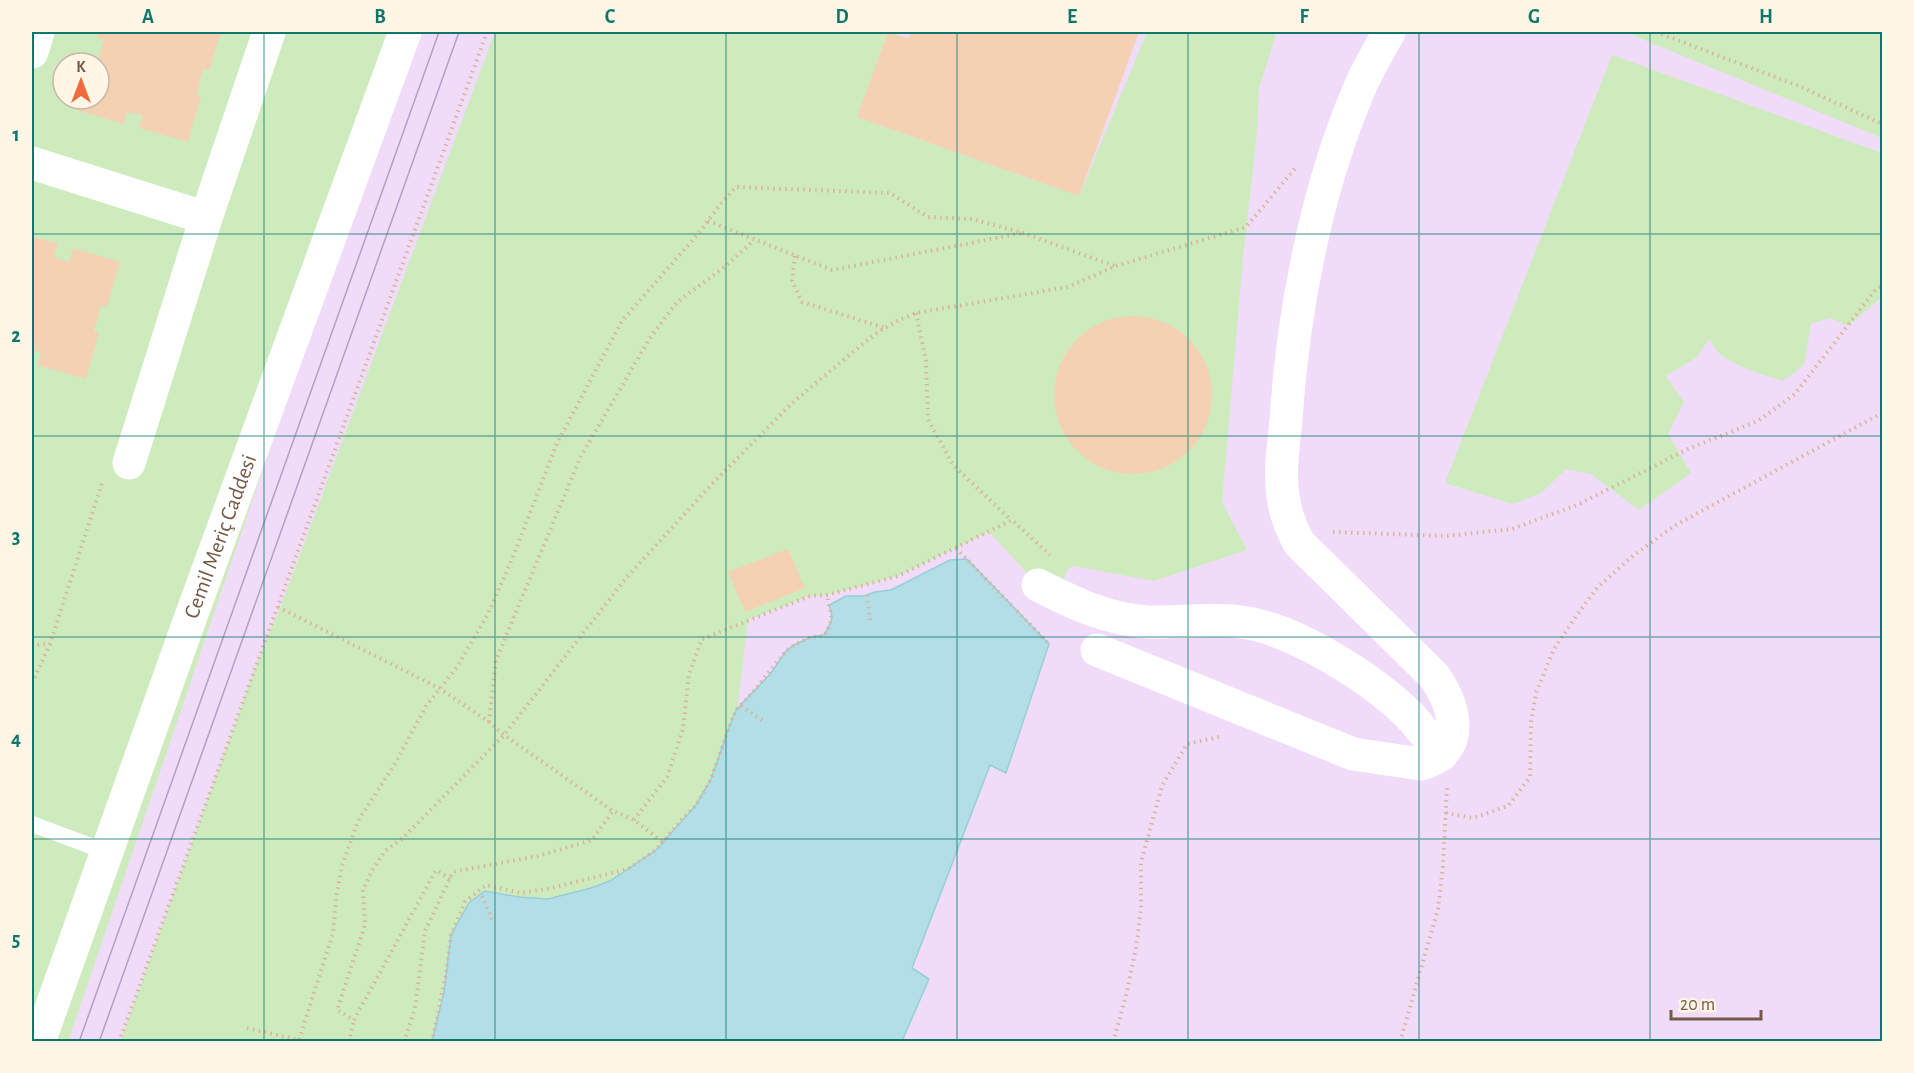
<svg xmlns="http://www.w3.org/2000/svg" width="1914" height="1073" font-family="'Alegreya Sans',sans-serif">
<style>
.education{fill:#f0dcf9;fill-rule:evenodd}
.green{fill:#ceebbd;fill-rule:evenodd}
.water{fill:#b2dee8;stroke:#98cdda;stroke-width:1.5}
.building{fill:#f5d1b4}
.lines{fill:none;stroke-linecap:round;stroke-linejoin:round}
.path{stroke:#d9b498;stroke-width:4;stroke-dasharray:1.5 4.5;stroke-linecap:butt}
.service{stroke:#fff;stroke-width:16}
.minor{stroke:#fff;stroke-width:33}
.tertiary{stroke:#fff;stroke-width:33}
.tram{stroke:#b59ec6;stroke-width:1.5}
.grid{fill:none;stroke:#0f766e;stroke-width:1.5;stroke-opacity:0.55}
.labels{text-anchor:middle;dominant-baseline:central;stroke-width:6;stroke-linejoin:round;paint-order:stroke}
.street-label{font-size:22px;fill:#755845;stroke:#fff6e6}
.neatline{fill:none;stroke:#0f766e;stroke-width:2}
.grid-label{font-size:20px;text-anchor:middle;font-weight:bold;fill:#0f766e}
</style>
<rect width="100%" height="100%" fill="#fef3de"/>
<path class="education" d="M 32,32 L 1882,32 L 1882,1041 L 32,1041 ZM 63,63 L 99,63 L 99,99 L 63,99 Z"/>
<path class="green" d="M 32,32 L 412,32 L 68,1042 L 32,1041 ZM 63,63 L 99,63 L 99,99 L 63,99 Z
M 495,32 L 888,32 L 857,117 L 1079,196 L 1147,32 L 1277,32 L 1259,88 L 1257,134 L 1243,258 L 1222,502 L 1247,550 L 1154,581 L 1073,566 L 1067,570 L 1058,595 L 1038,585 L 989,532 L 898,576 L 827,595 L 810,596 L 748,620 L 738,704 L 711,779 L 696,805 L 663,842 L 647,856 L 610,881 L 591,888 L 548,899 L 519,897 L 485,891 L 450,942 L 441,1000 L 432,1041 L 120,1042 L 258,660 L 280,608 Z
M 1625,32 L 1882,32 L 1882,138 Z
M 1612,55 L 1882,153 L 1882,297 L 1848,326 L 1830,318 L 1811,324 L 1804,365 L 1783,381 C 1766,376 1729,365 1717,351 C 1714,348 1712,343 1709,339 L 1697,357 L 1666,376 L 1684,402 L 1668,434 L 1691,473 L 1639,510 L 1591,474 L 1566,469 L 1541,493 L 1513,504 L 1445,483 Z"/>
<path class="water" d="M 967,559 L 1049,644 L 1006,773 L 990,765 L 912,968 L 929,979 L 902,1041 L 432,1041 L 444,992 L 451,935 L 469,903 L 485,891 L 519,897 L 548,899 L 591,888 L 610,881 L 656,850 L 696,805 L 711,779 L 732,719 L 737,709 L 771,673 L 786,651 L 794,645 L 811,637 L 824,635 C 831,623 835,618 829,605 L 846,596 L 864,596 L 875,592 L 891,590 L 950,560 Z"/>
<path class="building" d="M 99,32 L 221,32 L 209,71 L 203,69 L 196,95 L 201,96 L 188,142 L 139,128 L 143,116 L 127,112 L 124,124 L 76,110 L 79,99 L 99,99 L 99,63 L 97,63 L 104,40 L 97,38 Z
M 888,32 L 909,38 L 911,32 L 1139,32 L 1079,196 L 857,117 Z
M 32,236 L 58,244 L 54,257 L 69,262 L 73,248 L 120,262 L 107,307 L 101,305 L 94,331 L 99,333 L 86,379 L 37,365 L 41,353 L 32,350 Z
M1054 395a79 79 0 1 1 158 0a79 79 0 1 1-158 0Z
M 788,549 L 805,588 L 745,612 L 728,572 Z"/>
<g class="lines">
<path class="path" d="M 1656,32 L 1799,86 L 1882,124
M 708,221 L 832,270 L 1022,233
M 795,256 L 792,281 L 802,302 L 885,328
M 916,313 L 926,361 L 928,419 L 953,465 L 1011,520
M 1333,532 L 1446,536 L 1512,529 L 1577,505 L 1688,449 L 1758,421 L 1795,394 L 1876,289 L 1882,286
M 956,548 L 1012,606
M 867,595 L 870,620
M 278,607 L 439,688 L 489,722 L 504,735 L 613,811 L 634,820 L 663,842
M 1017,611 L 1049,644
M 32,644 L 33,645 L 50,644
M 32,683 L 50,644 L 103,480
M 741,706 L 766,723
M 489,722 L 496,660 L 581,456 L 650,338 L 677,302 L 726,266 L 754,240
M 1446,813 L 1473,818 L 1508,806 L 1530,777 L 1531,722 L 1536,693 L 1553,651 L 1574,619 L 1597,588 L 1633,556 L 1674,526 L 1882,413
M 634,820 L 667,777 L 683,729 L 689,674 L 702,639 L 810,596 L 827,595 L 898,576 L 1012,520 L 1050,555
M 450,879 L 436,870 L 354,1020 L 337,1010 L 365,925 L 363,890 L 372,871 L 385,851 L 403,838 L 504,735 L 627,577 L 712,484 L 791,404 L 853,352 L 878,332 L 899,320 L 916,313 L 1068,287 L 1116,266 L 1246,227 L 1297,166
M 482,896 L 493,921
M 247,1028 L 299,1040 L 333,933 L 336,899 L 342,866 L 358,821 L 396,762 L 426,706 L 457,667 L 488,614 L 513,557 L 557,443 L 622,321 L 698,234 L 723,201 L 736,187 L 890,193 L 928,217 L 972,219 L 1023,233 L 1115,266
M 119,1042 L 487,32
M 349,1042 L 354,1020
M 404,1042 L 415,1008 L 425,931 L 453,872 L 538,856 L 592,840 L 613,811
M 432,1042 L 446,973 L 451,935 L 465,902 L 486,885 L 520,893 L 547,889 L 628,869 L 656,850 L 682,819 L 696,805 L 711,779 L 732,719 L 737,709 L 753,692 L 786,651 L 794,645 L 811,637 L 824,636 C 836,614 830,617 827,595
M 1113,1042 L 1126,996 L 1136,948 L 1141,908 L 1141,862 L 1162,786 L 1187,744 L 1223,736
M 1400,1042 L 1438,909 L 1443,867 L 1447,787"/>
<path class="service" d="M 32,824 L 107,852"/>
<path class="minor" d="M 32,52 L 38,32
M 32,163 L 206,218
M 129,463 L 206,218 L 269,32
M 1038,585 C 1073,603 1109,620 1149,622 C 1179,623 1211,618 1241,622 C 1293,628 1373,679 1410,716 C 1421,728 1431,741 1441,755
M 1097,650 L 1353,754 L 1421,764 C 1468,751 1455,706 1434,676 L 1299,543 C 1291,528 1285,513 1283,496 C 1279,471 1284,444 1286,419 C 1293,312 1316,191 1358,92 C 1366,71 1379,51 1389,32"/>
<path class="tertiary" id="s1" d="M 39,1042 L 190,619 L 405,32"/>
<path class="tram" d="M 79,1042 L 439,32
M 99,1042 L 459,32"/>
</g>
<path class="grid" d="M 264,32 L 264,1042M 495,32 L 495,1042M 726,32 L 726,1042M 957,32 L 957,1042M 1188,32 L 1188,1042M 1419,32 L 1419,1042M 1650,32 L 1650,1042M 32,234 L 1882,234M 32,436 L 1882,436M 32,637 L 1882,637M 32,839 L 1882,839"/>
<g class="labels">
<g class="street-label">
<text stroke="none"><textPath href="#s1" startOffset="537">Cemil Meriç Caddesi</textPath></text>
</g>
</g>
<rect width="1914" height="1073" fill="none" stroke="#fff6e6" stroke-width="66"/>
<g transform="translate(81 81)"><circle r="28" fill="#fff6e6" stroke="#c8b7a6" stroke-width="1.5"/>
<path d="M0-4.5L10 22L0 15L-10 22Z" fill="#f06b3b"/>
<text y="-9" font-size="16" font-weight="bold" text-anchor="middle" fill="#755845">K</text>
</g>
<path d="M1671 1010v9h90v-9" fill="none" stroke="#755845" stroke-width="3"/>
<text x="1680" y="1010" font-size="18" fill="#755845" stroke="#fff6e6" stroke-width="4.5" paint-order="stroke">20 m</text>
<rect x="33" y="33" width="1848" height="1007" class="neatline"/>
<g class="grid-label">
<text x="148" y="23">A</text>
<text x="380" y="23">B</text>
<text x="610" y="23">C</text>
<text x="842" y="23">D</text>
<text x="1072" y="23">E</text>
<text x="1304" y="23">F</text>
<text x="1534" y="23">G</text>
<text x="1766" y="23">H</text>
<text x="16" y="141">1</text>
<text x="16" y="342">2</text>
<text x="16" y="543">3</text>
<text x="16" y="745">4</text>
<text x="16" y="946">5</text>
</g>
</svg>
